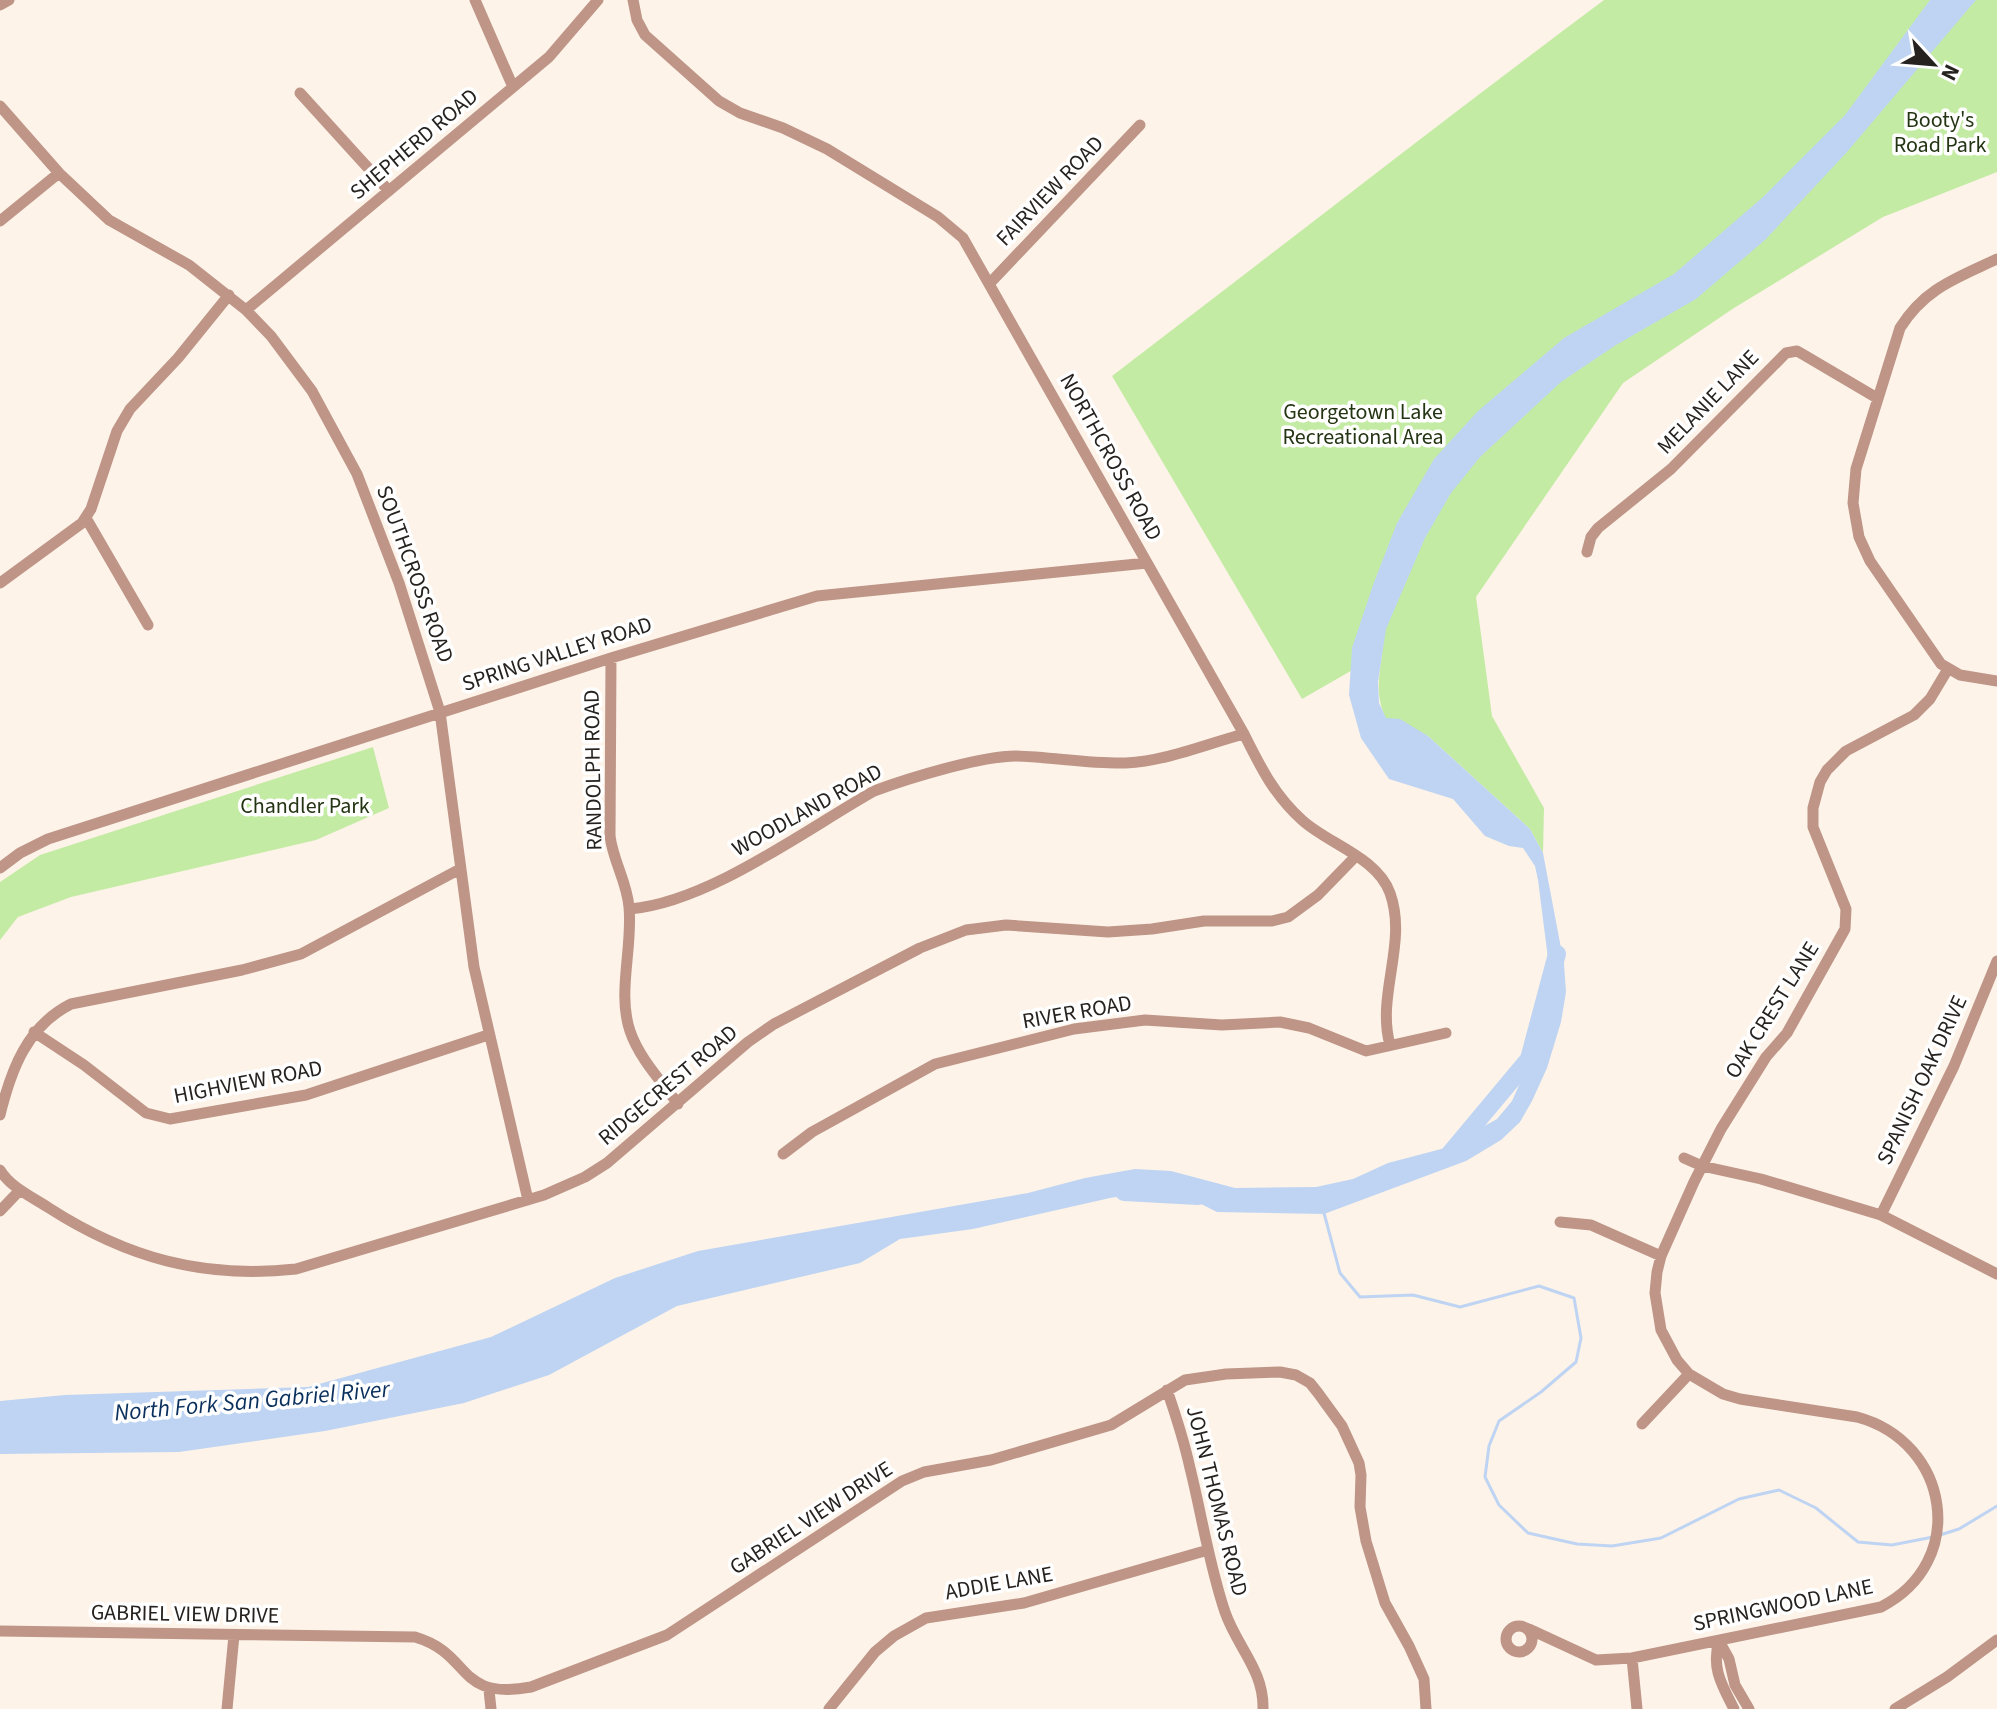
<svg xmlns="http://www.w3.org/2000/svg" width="1997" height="1709" font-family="'Source Sans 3',sans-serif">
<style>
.green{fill:#c4eba4}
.water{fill:#bed4f2}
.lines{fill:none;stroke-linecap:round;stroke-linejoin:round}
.stream{stroke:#bed4f2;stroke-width:3}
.river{stroke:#bed4f2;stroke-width:18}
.minor{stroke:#be9587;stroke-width:11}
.labels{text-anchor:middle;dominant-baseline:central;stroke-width:7;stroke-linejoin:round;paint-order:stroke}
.park-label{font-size:22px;fill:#243513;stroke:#fff}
.street-label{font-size:22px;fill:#26221f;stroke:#fff}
.water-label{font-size:24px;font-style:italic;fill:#092f5c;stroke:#fff}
</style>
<rect width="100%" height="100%" fill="#fdf3e9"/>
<path class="green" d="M 1604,0 L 1997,0 L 1997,172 L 1883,217 L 1734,308 L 1623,383 L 1476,597 L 1492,716 L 1544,808 L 1543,853 L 1530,829 L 1428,736 L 1386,719 C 1375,696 1379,677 1382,653 L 1302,699 L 1112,376 C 1276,251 1438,124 1604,0 Z
M 373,747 L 389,808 L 316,840 L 71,897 L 18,917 L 0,940 L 0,882 L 40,855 Z"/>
<path class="water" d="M 1930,0 L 1976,0 L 1847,152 L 1765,240 L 1696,299 L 1616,345 L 1561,382 L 1480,457 L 1451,493 L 1425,538 L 1386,629 L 1378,682 L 1379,703 L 1386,718 L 1400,719 L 1428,736 L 1530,829 L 1543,853 L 1564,964 L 1566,992 L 1561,1022 L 1547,1068 L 1532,1101 L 1520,1122 L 1501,1140 L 1466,1161 L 1324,1214 L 1217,1212 L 1193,1200 L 1161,1190 L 1110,1198 L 973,1229 L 900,1239 L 860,1263 L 677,1306 L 549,1375 L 464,1403 L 325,1431 L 179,1452 L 0,1454 L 0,1401 L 65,1395 L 308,1387 L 491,1337 L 615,1278 L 698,1251 L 1028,1193 L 1085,1178 L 1135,1169 L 1171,1171 L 1235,1188 L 1316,1187 L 1353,1179 L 1388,1163 L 1445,1148 L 1497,1119 L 1512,1101 L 1541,1036 L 1552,990 L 1538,880 L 1535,866 L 1523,848 L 1509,846 L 1485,836 L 1453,799 L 1389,779 L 1361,738 L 1349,695 L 1352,648 L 1373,585 L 1397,523 L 1434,459 L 1478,411 L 1564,338 L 1674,274 L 1763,197 L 1845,115 Z"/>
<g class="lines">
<path class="stream" d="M 1324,1213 L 1340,1273 L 1360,1297 L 1413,1295 L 1460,1307 L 1539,1286 L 1574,1298 L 1581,1338 L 1576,1362 L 1541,1392 L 1499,1421 L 1489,1446 L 1485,1477 L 1499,1505 L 1528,1533 L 1577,1544 L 1612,1546 L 1661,1538 L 1739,1499 L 1779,1490 L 1816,1508 L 1858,1542 L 1892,1545 L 1933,1537
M 1940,1535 L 1959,1529 L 1997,1506"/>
<path class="river" d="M 1448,1156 L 1529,1059 L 1557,954
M 1124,1192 L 1198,1196"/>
<path class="minor" d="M 475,0 L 513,87
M 633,0 L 637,20 L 645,35 L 719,101 L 740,113 L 783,128 L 827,149 L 938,217 L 963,238 L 1244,734 C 1260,766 1274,795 1302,820 C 1328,844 1377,857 1390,893 C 1408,943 1376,995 1390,1045
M 0,5 L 9,0
M 300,93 L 389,191
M 0,106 L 59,173 L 109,220 L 189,265 L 246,310 L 271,336 L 312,391 L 357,474 L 399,583 L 440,712 L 474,967 L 528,1200
M 0,221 L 59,173
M 1997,259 C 1957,278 1925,288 1900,328 L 1856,469 L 1853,503 L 1859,537 L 1870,561 L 1941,664 L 1960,675 L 1997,681
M 990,283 L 1140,125
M 246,310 L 549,57 L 598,0
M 86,518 L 148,625
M 1587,552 L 1591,537 L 1598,528 L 1671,469 L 1786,353 L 1797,351 L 1804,355 L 1877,398
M 0,583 L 82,523 L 91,509 L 117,431 L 130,409 L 178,358 L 229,295
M 611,658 L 610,836 C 613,861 627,882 629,907 C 633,947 617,993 630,1031 C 639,1058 662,1082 678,1104
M 0,868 L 20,853 L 48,839 L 611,658 L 817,596 L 1147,563
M 630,909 C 709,902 805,830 874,791 C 909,778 981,756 1016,756 C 1053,757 1089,764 1126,763 C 1166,761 1206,744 1244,734
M 34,1032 L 84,1065 L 146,1113 L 170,1119 L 306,1095 L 488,1035
M 0,1115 C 11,1070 27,1026 71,1004 L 242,970 L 301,954 L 460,869
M 783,1154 L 812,1132 L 935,1064 L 1074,1029 L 1145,1020 L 1222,1025 L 1280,1022 L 1309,1028 L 1366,1051 L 1446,1033
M 1684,1158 L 1702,1166 L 1761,1179 L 1881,1215 L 1997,1274
M 0,1170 C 10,1187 32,1197 49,1208 C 127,1258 203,1279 296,1269 L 544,1195 L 585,1177 L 607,1163 L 748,1042 L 774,1024 L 920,948 L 966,930 L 1006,925 L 1108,932 L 1152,929 L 1204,921 L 1272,921 L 1288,917 L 1318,895 L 1355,857
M 0,1211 L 20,1190
M 1881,1215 L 1954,1066 L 1997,961
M 1560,1222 L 1591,1225 L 1661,1256
M 1167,1390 C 1176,1416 1184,1441 1190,1468 C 1202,1516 1209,1565 1225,1612 C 1237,1647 1264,1670 1263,1709
M 1642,1424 L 1689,1374
M1506 1639a13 13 0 1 1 26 0a13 13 0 1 1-26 0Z
M 1529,1629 L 1596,1660 L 1632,1658 L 1881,1607 C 1969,1562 1950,1442 1857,1417 L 1740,1399 L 1723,1394 L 1689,1374 L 1677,1360 L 1661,1330 L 1655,1293 L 1657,1272 L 1661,1256 L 1694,1182 L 1721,1129 L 1766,1057 L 1787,1033 L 1845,929 L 1846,909 L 1813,827 L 1813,808 L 1820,782 L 1827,770 L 1846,751 L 1914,715 L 1930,699 L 1948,669
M 0,1631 L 415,1637 C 473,1654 455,1701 531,1687 L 667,1635 L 902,1481 L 924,1472 L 991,1460 L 1111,1425 L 1185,1380 L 1226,1374 L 1280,1372 L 1296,1375 L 1310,1383 L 1318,1393 L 1342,1426 L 1359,1463 L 1361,1475 L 1360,1507 L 1366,1541 L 1385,1603 L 1409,1646 L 1424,1679 L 1426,1709
M 1719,1641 L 1729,1659 L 1735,1685 L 1749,1709
M 1719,1641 C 1711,1668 1722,1685 1734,1709
M 1632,1658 L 1637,1709
M 489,1690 L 491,1709
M 227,1709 L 234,1635
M 829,1709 L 875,1652 L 894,1636 L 926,1618 L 1024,1603 L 1208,1550
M 1895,1709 L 1947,1677 L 1997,1640"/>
</g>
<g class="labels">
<g class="park-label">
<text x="1940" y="120">Booty's<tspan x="1940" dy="25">Road Park</tspan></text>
<text x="1363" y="412">Georgetown Lake<tspan x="1363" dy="25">Recreational Area</tspan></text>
<text x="305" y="806">Chandler Park</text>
</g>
<g class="street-label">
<text transform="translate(414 144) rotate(-40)">SHEPHERD ROAD</text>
<text transform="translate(1050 191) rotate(-46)">FAIRVIEW ROAD</text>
<text transform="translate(1708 402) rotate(-46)">MELANIE LANE</text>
<text transform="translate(1111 457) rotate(61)">NORTHCROSS ROAD</text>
<text transform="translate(415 574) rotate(70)">SOUTHCROSS ROAD</text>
<text transform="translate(557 654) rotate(-18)">SPRING VALLEY ROAD</text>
<text transform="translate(593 770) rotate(-91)">RANDOLPH ROAD</text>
<text transform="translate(807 810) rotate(-29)">WOODLAND ROAD</text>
<text transform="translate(1772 1010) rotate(-58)">OAK CREST LANE</text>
<text transform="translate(1077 1012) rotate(-10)">RIVER ROAD</text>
<text transform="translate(1922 1080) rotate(-65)">SPANISH OAK DRIVE</text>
<text transform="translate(248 1082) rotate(-11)">HIGHVIEW ROAD</text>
<text transform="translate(668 1085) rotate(-40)">RIDGECREST ROAD</text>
<text transform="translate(1217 1501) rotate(76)">JOHN THOMAS ROAD</text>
<text transform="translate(811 1518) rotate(-33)">GABRIEL VIEW DRIVE</text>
<text transform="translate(999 1583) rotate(-10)">ADDIE LANE</text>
<text transform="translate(1783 1605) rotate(-12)">SPRINGWOOD LANE</text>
<text transform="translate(185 1614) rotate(1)">GABRIEL VIEW DRIVE</text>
</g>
<g class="water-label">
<text transform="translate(252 1401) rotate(-5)">North Fork San Gabriel River</text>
</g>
</g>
<g transform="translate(1933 64) rotate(116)" stroke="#ffffff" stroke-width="6" paint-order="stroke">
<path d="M0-6L14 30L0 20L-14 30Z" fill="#26221f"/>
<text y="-12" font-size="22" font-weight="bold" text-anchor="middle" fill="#26221f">N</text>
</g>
</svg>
